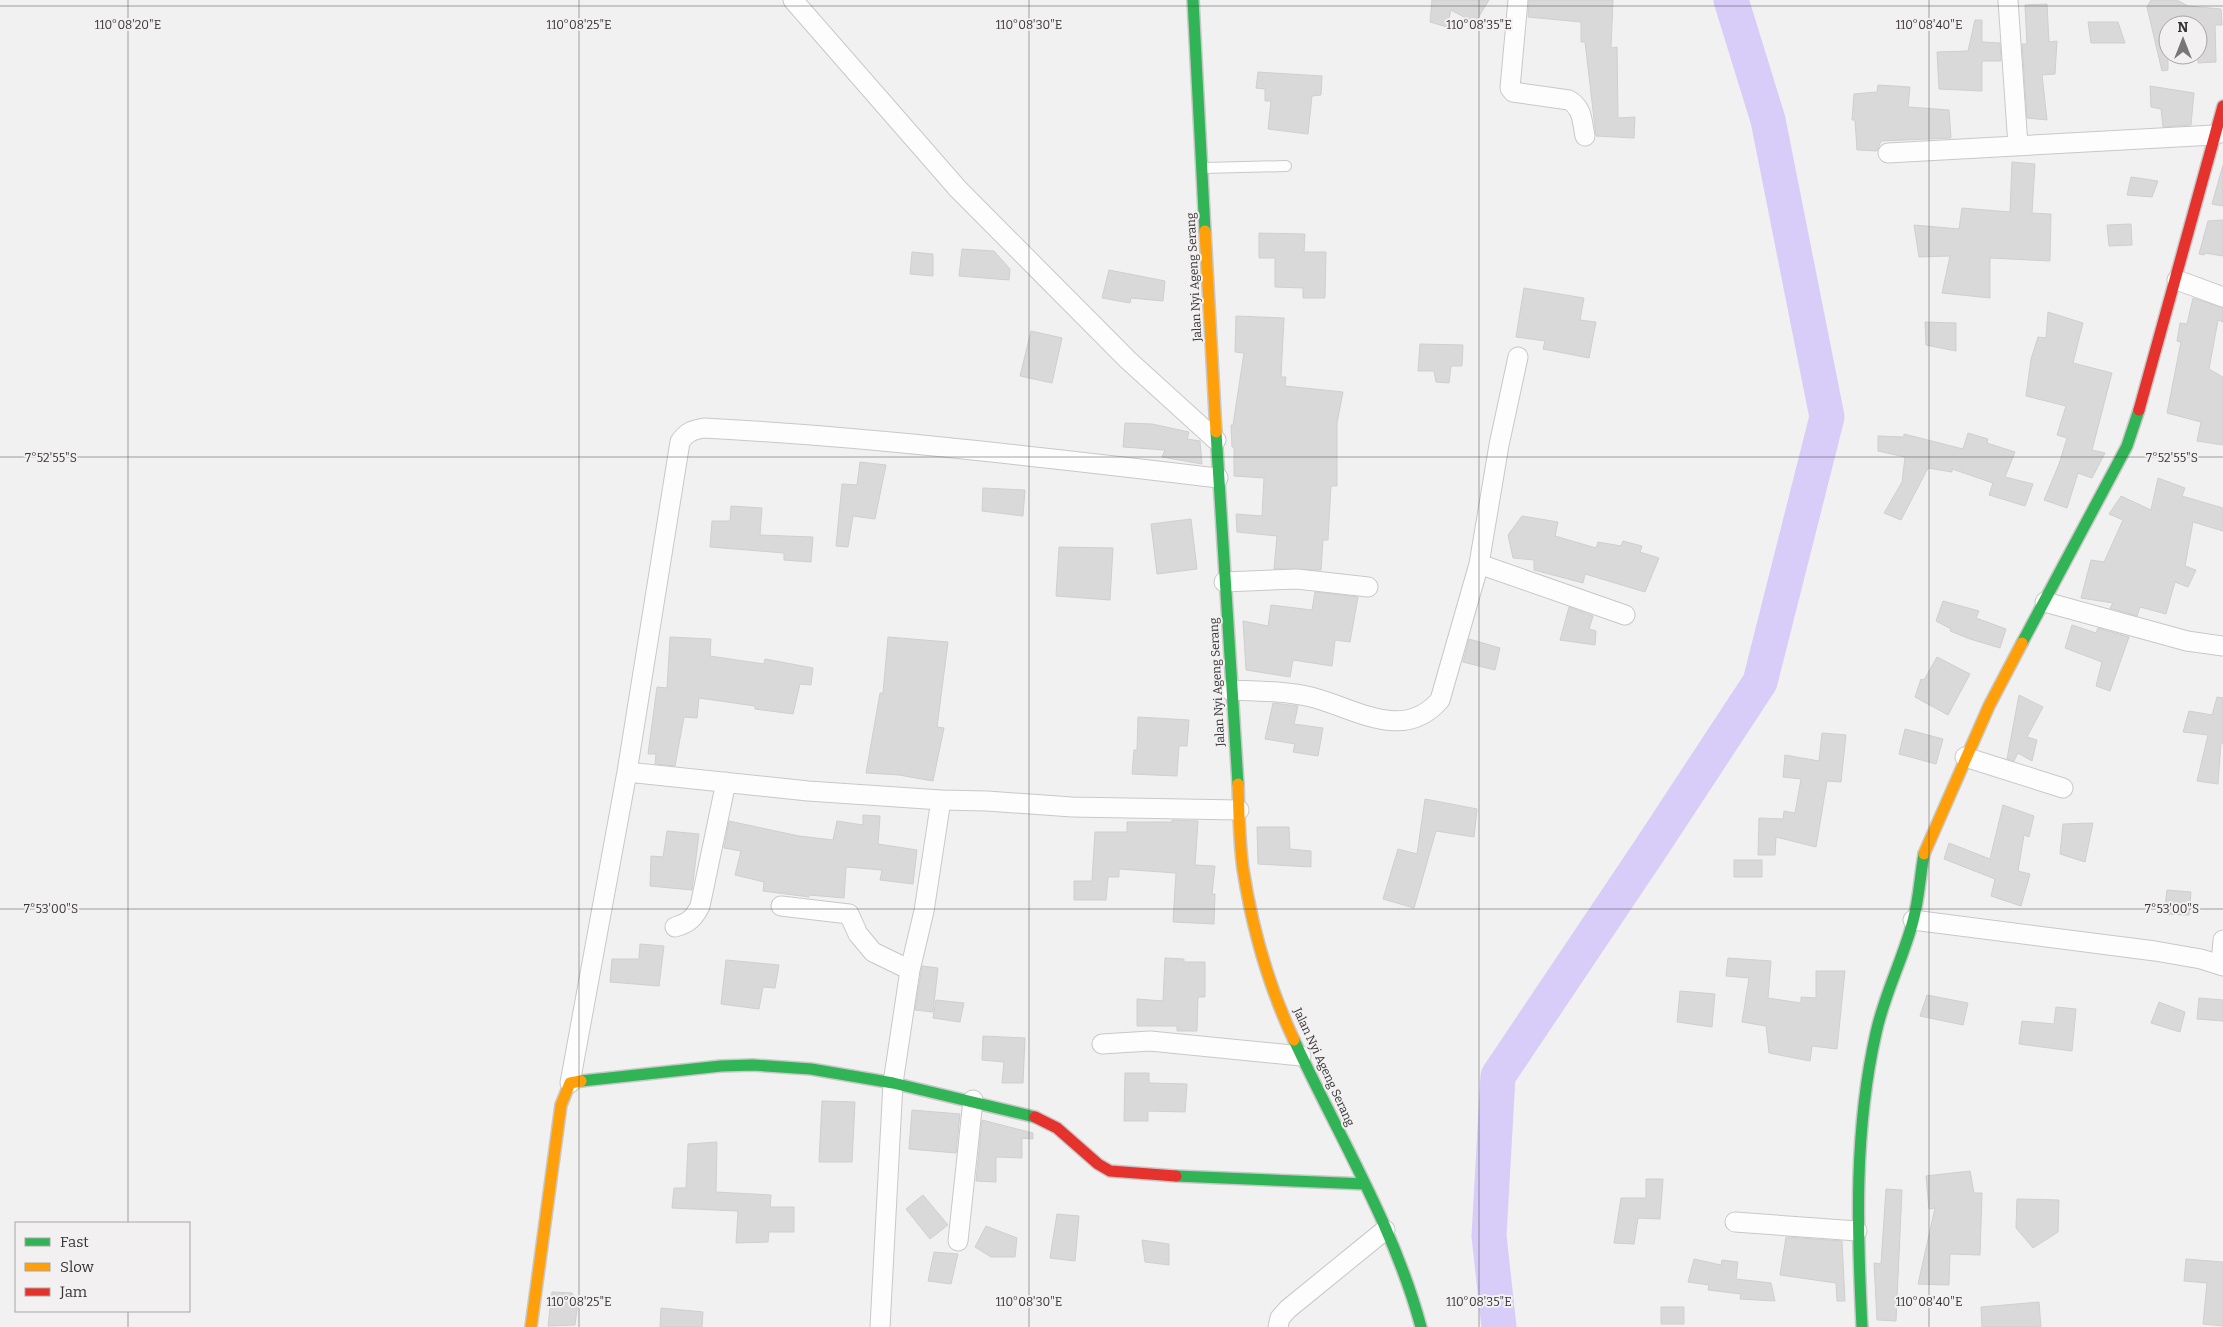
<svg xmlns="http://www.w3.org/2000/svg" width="2223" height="1327" font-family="Bitter,serif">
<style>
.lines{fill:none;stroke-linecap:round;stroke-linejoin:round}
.river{stroke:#d7cdf8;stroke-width:35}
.building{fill:#dad9d9;stroke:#d0cfcf}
.lane-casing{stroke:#c9c8c8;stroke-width:12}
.street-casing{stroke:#c9c8c8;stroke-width:21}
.fast-casing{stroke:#c9c8c8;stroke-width:14}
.slow-casing{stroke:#c9c8c8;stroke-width:14}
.jam-casing{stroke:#c9c8c8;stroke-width:14}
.lane{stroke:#fdfdfd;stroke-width:10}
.street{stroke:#fdfdfd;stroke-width:19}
.fast{stroke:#30b455;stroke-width:11}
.slow{stroke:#ff9f0a;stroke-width:11}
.jam{stroke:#e5322d;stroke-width:11}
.ticks{fill:none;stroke:#363536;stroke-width:1;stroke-opacity:0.45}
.labels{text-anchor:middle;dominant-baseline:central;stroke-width:4;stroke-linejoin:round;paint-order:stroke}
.street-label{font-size:12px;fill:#363536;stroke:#f3f0f1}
.ticks-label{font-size:12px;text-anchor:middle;fill:#363536;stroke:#f3f0f1;stroke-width:4;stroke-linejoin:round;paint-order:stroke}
</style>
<rect width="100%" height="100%" fill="#f2f1f1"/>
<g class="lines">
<path class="river" d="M 1499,1327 L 1489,1236 L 1498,1076 L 1651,848 L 1760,682 L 1827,417 L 1768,120 L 1731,0"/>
</g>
<path class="building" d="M 1432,0 L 1489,0 L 1475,23 L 1451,10 L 1447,27 L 1430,22 Z
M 1529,0 L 1613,0 L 1611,48 L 1617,47 L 1618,118 L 1635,117 L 1634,138 L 1596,136 L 1585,42 L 1581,42 L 1581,22 L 1528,17 Z
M 2151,0 L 2177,0 L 2188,6 L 2221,9 L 2222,25 L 2215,25 L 2216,62 L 2198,63 L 2198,25 L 2168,25 L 2168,70 L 2162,71 L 2147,7 Z
M 2047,4 L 2049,42 L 2057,41 L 2055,74 L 2042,75 L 2047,120 L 2027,118 L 2022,44 L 2027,44 L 2025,5 Z
M 1975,20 L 1982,20 L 1982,42 L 2000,43 L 2001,61 L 1982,61 L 1982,91 L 1939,89 L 1937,52 L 1968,51 Z
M 2088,22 L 2118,22 L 2125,43 L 2091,43 Z
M 1258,72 L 1322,76 L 1321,95 L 1312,96 L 1308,134 L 1268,129 L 1271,101 L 1265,101 L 1265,89 L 1256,88 Z
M 1878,85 L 1910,87 L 1908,107 L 1949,110 L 1951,138 L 1881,141 L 1877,151 L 1857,150 L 1855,120 L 1852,120 L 1854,94 L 1877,92 Z
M 2150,86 L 2194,93 L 2191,125 L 2163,127 L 2161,109 L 2151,107 Z
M 2012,162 L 2035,164 L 2032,213 L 2051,214 L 2050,261 L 1990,258 L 1990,298 L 1942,293 L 1950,256 L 1919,257 L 1914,225 L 1959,229 L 1962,208 L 2010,212 Z
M 2223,165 L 2223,206 L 2212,204 Z
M 2131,177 L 2158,181 L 2152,197 L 2127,195 Z
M 2223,220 L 2223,256 L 2205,253 L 2204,255 L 2199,254 L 2208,221 Z
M 2131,224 L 2132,245 L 2109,246 L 2107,225 Z
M 1259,233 L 1305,234 L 1304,252 L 1326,252 L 1325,298 L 1303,298 L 1303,288 L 1275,287 L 1275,258 L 1259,258 Z
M 962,249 L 994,251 L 1010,269 L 1009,280 L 959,276 Z
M 912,252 L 933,254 L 933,276 L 910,274 Z
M 1109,270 L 1165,281 L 1163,301 L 1131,298 L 1130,303 L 1102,298 Z
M 1524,288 L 1584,298 L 1580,320 L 1596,322 L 1589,358 L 1543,349 L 1545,341 L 1516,337 Z
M 2193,298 L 2223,308 L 2223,322 L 2218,320 L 2209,369 L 2223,377 L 2223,445 L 2197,441 L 2201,422 L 2167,413 L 2181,342 L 2177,341 L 2180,323 L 2187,324 Z
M 2048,312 L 2083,323 L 2073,363 L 2112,373 L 2092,450 L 2105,453 L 2092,478 L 2078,473 L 2067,508 L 2044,500 L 2059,464 L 2067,438 L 2057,435 L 2066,406 L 2026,396 L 2031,359 L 2038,337 L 2046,338 Z
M 1236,316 L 1284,318 L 1281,377 L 1286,377 L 1285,386 L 1343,392 L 1337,423 L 1337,486 L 1331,486 L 1328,540 L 1323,540 L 1321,570 L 1274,569 L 1277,536 L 1237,532 L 1236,514 L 1262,516 L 1264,478 L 1234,476 L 1234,447 L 1232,447 L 1231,425 L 1233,425 L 1244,353 L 1235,352 Z
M 1925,322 L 1956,323 L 1956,351 L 1926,345 Z
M 1031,331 L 1062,338 L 1052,383 L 1020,376 Z
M 1420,344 L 1463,345 L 1462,366 L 1451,366 L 1449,383 L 1436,382 L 1434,371 L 1418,371 Z
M 1125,423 L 1152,424 L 1189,432 L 1187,439 L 1200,441 L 1202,464 L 1162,457 L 1165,450 L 1123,447 Z
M 1968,433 L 1988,439 L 1987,443 L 2015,452 L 2005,477 L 2033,484 L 2025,506 L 1989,495 L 1993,483 L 1952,469 L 1952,472 L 1928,468 L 1901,520 L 1884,513 L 1902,482 L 1905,457 L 1878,451 L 1878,436 L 1904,437 L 1904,434 L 1963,449 Z
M 860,462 L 886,465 L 875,519 L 853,516 L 848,547 L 836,546 L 842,484 L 857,485 Z
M 2158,478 L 2185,488 L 2182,496 L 2223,508 L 2223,531 L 2193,522 L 2185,566 L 2196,570 L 2188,587 L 2175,582 L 2166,614 L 2140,607 L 2137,616 L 2110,608 L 2113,603 L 2081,598 L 2091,560 L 2104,562 L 2123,520 L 2109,514 L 2121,496 L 2151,510 Z
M 983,488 L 1025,490 L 1023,516 L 982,511 Z
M 731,506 L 762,508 L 760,535 L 813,537 L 811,562 L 784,560 L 784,553 L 710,547 L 712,521 L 730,521 Z
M 1522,516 L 1558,522 L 1555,536 L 1596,548 L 1598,542 L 1621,546 L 1623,541 L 1642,546 L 1640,552 L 1659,558 L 1645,592 L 1585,574 L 1583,583 L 1534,570 L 1534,560 L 1513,558 L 1508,535 Z
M 1191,519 L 1197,569 L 1157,574 L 1151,524 Z
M 1059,547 L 1113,548 L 1110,600 L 1056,596 Z
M 1315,592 L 1358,597 L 1350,642 L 1335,640 L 1332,666 L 1293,660 L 1290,677 L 1246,670 L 1243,621 L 1268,626 L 1271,605 L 1312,610 Z
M 1943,601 L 1979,611 L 1976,618 L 2006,629 L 2000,648 L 1970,639 L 1950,631 L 1951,629 L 1936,621 Z
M 1569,607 L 1593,616 L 1589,629 L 1596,631 L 1595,645 L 1560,640 Z
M 2072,625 L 2096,633 L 2098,628 L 2129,637 L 2110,691 L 2096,686 L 2102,662 L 2065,648 Z
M 670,637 L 711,639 L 710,656 L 764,664 L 765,659 L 813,668 L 811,685 L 800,684 L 793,714 L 755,709 L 755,706 L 699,698 L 697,718 L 684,717 L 675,766 L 655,764 L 656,754 L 648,754 L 657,687 L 667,688 Z
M 888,637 L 948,642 L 937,727 L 944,728 L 933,781 L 899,775 L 866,773 L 880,693 L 883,693 Z
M 1469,639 L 1500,648 L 1495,670 L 1463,662 Z
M 1937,657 L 1970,674 L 1948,715 L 1915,697 L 1921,679 L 1924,680 Z
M 2019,695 L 2043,707 L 2027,737 L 2037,740 L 2032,761 L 2018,753 L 2014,761 L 2007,759 Z
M 2217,697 L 2223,698 L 2223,743 L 2221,743 L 2218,784 L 2197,781 L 2208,735 L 2183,732 L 2189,711 L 2212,715 Z
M 1273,703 L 1298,706 L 1294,724 L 1323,728 L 1318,756 L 1293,752 L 1295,744 L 1265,739 Z
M 1138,717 L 1189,720 L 1187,746 L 1179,746 L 1177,776 L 1132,774 L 1134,750 L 1137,750 Z
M 1905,729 L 1943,739 L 1936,764 L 1899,754 Z
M 1822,733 L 1846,735 L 1841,782 L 1827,781 L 1816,847 L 1776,837 L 1775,855 L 1758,855 L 1759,818 L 1783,819 L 1784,811 L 1795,813 L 1801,779 L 1783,777 L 1785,755 L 1819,761 Z
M 1425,799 L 1477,809 L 1474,837 L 1436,831 L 1414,908 L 1383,899 L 1398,849 L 1417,854 Z
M 2003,805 L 2034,816 L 2029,837 L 2024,835 L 2018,871 L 2030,874 L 2021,906 L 1991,896 L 1995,879 L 1944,859 L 1949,843 L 1990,859 Z
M 863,815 L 880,816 L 878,844 L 917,850 L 913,884 L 880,880 L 882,870 L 846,867 L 844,898 L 809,895 L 809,897 L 763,891 L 764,882 L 735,875 L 741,851 L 724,848 L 729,821 L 799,836 L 833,840 L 837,821 L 863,825 Z
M 1172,820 L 1198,821 L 1195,865 L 1215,866 L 1212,894 L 1215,894 L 1214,924 L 1173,922 L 1176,873 L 1119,869 L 1119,877 L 1108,877 L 1106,900 L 1074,900 L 1074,881 L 1092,881 L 1095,832 L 1127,832 L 1127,822 L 1172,822 Z
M 2093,823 L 2085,862 L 2060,854 L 2063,824 Z
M 1257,827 L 1289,827 L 1290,849 L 1311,851 L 1311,867 L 1258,864 Z
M 667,831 L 699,834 L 692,890 L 650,886 L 651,856 L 663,857 Z
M 1734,860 L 1762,860 L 1762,877 L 1734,877 Z
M 2167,890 L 2191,892 L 2189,915 L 2164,914 Z
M 640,944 L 664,946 L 659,986 L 610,982 L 612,959 L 639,959 Z
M 1165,958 L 1184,959 L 1184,962 L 1205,962 L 1205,997 L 1198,997 L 1197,1031 L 1177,1031 L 1177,1026 L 1137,1026 L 1137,999 L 1163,1001 Z
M 1728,958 L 1771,961 L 1768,998 L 1801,1003 L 1801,997 L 1816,998 L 1816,971 L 1845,971 L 1837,1049 L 1812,1046 L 1810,1061 L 1769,1053 L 1766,1026 L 1742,1022 L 1749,978 L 1726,976 Z
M 726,960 L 779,965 L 775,988 L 763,987 L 759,1009 L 721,1004 Z
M 922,966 L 938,968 L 933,1012 L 915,1010 Z
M 1680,991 L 1715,994 L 1712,1027 L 1677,1022 Z
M 1927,995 L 1968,1003 L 1963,1025 L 1920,1016 Z
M 2199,998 L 2223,1000 L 2223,1021 L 2197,1019 Z
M 936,1000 L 964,1003 L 960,1022 L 933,1018 Z
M 2159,1002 L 2185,1012 L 2180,1032 L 2151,1023 Z
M 2056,1007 L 2076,1009 L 2072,1051 L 2019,1044 L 2022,1021 L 2054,1024 Z
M 983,1036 L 1025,1038 L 1023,1083 L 1002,1083 L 1004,1062 L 982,1060 Z
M 1125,1073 L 1149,1073 L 1149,1083 L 1187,1084 L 1185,1112 L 1148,1111 L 1148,1121 L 1124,1121 Z
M 822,1101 L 855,1102 L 852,1162 L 819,1162 Z
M 912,1110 L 960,1114 L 956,1153 L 909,1149 Z
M 982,1120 L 1033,1133 L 1033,1139 L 1022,1138 L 1022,1158 L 996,1157 L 996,1182 L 976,1181 Z
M 717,1142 L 716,1192 L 771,1195 L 770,1207 L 794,1207 L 794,1232 L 769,1232 L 768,1242 L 736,1243 L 738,1211 L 672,1208 L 674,1188 L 686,1188 L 688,1144 Z
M 1970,1171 L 1974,1193 L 1982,1193 L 1980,1255 L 1950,1254 L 1949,1285 L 1918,1284 L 1935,1208 L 1929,1209 L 1926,1176 Z
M 1646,1179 L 1663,1179 L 1660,1219 L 1638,1218 L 1634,1244 L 1614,1243 L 1621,1198 L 1646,1198 Z
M 1886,1189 L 1902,1190 L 1896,1321 L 1877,1320 L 1874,1263 L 1881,1264 Z
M 923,1195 L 948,1225 L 930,1239 L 906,1209 Z
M 2017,1199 L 2059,1200 L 2058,1232 L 2033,1248 L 2016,1228 Z
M 1057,1214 L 1079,1216 L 1075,1261 L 1050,1258 Z
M 986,1226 L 1017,1238 L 1015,1257 L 991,1257 L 975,1247 Z
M 1786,1237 L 1842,1241 L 1845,1301 L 1837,1301 L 1836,1283 L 1780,1275 Z
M 1142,1240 L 1169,1244 L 1169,1265 L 1145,1262 Z
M 934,1252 L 958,1254 L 951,1284 L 928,1281 Z
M 1694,1259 L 1721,1265 L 1722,1260 L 1738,1262 L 1736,1279 L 1771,1283 L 1775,1301 L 1740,1299 L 1741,1294 L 1708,1290 L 1709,1285 L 1688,1282 Z
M 2186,1259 L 2223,1262 L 2223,1326 L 2203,1324 L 2207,1283 L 2184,1281 Z
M 552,1292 L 572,1293 L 578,1302 L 575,1325 L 548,1326 Z
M 2039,1302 L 2041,1327 L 1982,1327 L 1981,1307 Z
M 1661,1307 L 1684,1307 L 1684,1324 L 1661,1324 Z
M 661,1308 L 703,1312 L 702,1327 L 660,1327 Z"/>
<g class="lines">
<defs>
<path id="lane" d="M 1203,168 L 1286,166"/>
<path id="street" d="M 793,0 L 958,189 L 1128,360 L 1216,440
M 1518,0 L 1510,88 L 1513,92 L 1569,100 C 1583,108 1582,122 1585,136
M 2008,0 L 2018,146
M 1888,153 L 2214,135 L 2223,132
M 2177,280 L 2223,297
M 1479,564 L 1625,615
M 1224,582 L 1297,579 L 1368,587
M 2045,602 L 2187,641 L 2223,646
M 1230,690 C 1257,691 1285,691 1311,697 C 1355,708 1403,743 1440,700 L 1479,564 L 1499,445 L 1518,357
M 1965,757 L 2063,788
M 627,772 L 680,442 C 686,432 693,430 704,428 C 876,437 1047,458 1218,478
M 781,906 L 849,914 L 858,934 L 873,952 L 910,970
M 1913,920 L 2155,951 L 2201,959 L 2223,966
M 675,927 C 689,923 694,918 700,906 L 726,782
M 2221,965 L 2223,940
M 1102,1044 L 1150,1041 L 1301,1056
M 570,1083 L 627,772 L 808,791 L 941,800 L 987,801 L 1072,807 L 1239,810
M 1735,1222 L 1857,1231
M 958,1241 L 973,1100
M 880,1327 L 893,1083 L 910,970 L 924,911 L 941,800
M 1278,1327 L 1280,1318 L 1288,1309 L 1385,1230"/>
<path id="fast" d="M 1193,0 L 1205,231
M 1216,432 L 1238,784
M 2022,643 L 2127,446 L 2139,410
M 1294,1040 C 1338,1135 1394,1226 1421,1327
M 581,1081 L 721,1066 L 753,1065 L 811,1069 L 893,1083 L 1035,1117
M 1176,1176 L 1365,1184
M 1862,1327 C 1857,1228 1854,1130 1876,1033 C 1884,995 1903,959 1913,921 C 1919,899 1920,876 1924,854"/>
<path id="slow" d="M 1205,231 L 1216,432
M 1238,784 C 1239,812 1239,841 1243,869 C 1252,927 1269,987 1294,1040
M 1924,854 L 1989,706 L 2022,643
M 531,1327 L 561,1105 L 570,1083 L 581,1081"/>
<path id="jam" d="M 2139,410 L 2223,106
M 1035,1117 L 1057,1128 L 1098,1164 L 1110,1171 L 1176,1176"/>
</defs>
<use href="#lane" class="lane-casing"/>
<use href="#street" class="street-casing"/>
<use href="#fast" class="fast-casing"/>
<use href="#slow" class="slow-casing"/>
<use href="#jam" class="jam-casing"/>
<use href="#lane" class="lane"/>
<use href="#street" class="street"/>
<use href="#fast" class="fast"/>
<use href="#slow" class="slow"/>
<use href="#jam" class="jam"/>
</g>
<path class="ticks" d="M 128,0 L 128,1223M 579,0 L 579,1327M 1029,0 L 1029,1327M 1479,0 L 1479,1327M 1929,0 L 1929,1327M 0,6 L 2223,6M 0,457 L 2223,457M 0,909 L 2223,909M 128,1311 L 128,1327"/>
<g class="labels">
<g class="street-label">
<text transform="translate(1194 277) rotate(-93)">Jalan Nyi Ageng Serang</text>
<text transform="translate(1217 682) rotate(-93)">Jalan Nyi Ageng Serang</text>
<text transform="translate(1324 1067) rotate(65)">Jalan Nyi Ageng Serang</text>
</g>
</g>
<g class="ticks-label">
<text x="128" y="29">110°08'20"E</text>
<text x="579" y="29">110°08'25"E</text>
<text x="1029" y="29">110°08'30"E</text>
<text x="1479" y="29">110°08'35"E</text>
<text x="1929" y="29">110°08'40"E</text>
<text x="51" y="462">7°52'55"S</text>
<text x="2172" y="462">7°52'55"S</text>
<text x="51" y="913">7°53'00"S</text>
<text x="2172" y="913">7°53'00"S</text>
<text x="579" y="1306">110°08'25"E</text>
<text x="1029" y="1306">110°08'30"E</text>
<text x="1479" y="1306">110°08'35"E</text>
<text x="1929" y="1306">110°08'40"E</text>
</g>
<rect x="15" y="1222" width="175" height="90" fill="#f3f0f1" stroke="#a7a5a6"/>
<rect x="25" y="1238" width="25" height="8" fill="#30b455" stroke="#a7a5a6"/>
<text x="60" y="1247" font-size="15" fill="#363536">Fast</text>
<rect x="25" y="1263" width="25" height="8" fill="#ff9f0a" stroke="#a7a5a6"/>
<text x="60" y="1272" font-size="15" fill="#363536">Slow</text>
<rect x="25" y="1288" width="25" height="8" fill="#e5322d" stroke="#a7a5a6"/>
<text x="60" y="1297" font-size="15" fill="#363536">Jam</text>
<g transform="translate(2183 40)"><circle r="24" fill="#f3f0f1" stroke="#a7a5a6"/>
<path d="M0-4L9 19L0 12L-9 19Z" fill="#787777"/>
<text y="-8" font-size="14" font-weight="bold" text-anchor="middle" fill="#363536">N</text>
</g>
</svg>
